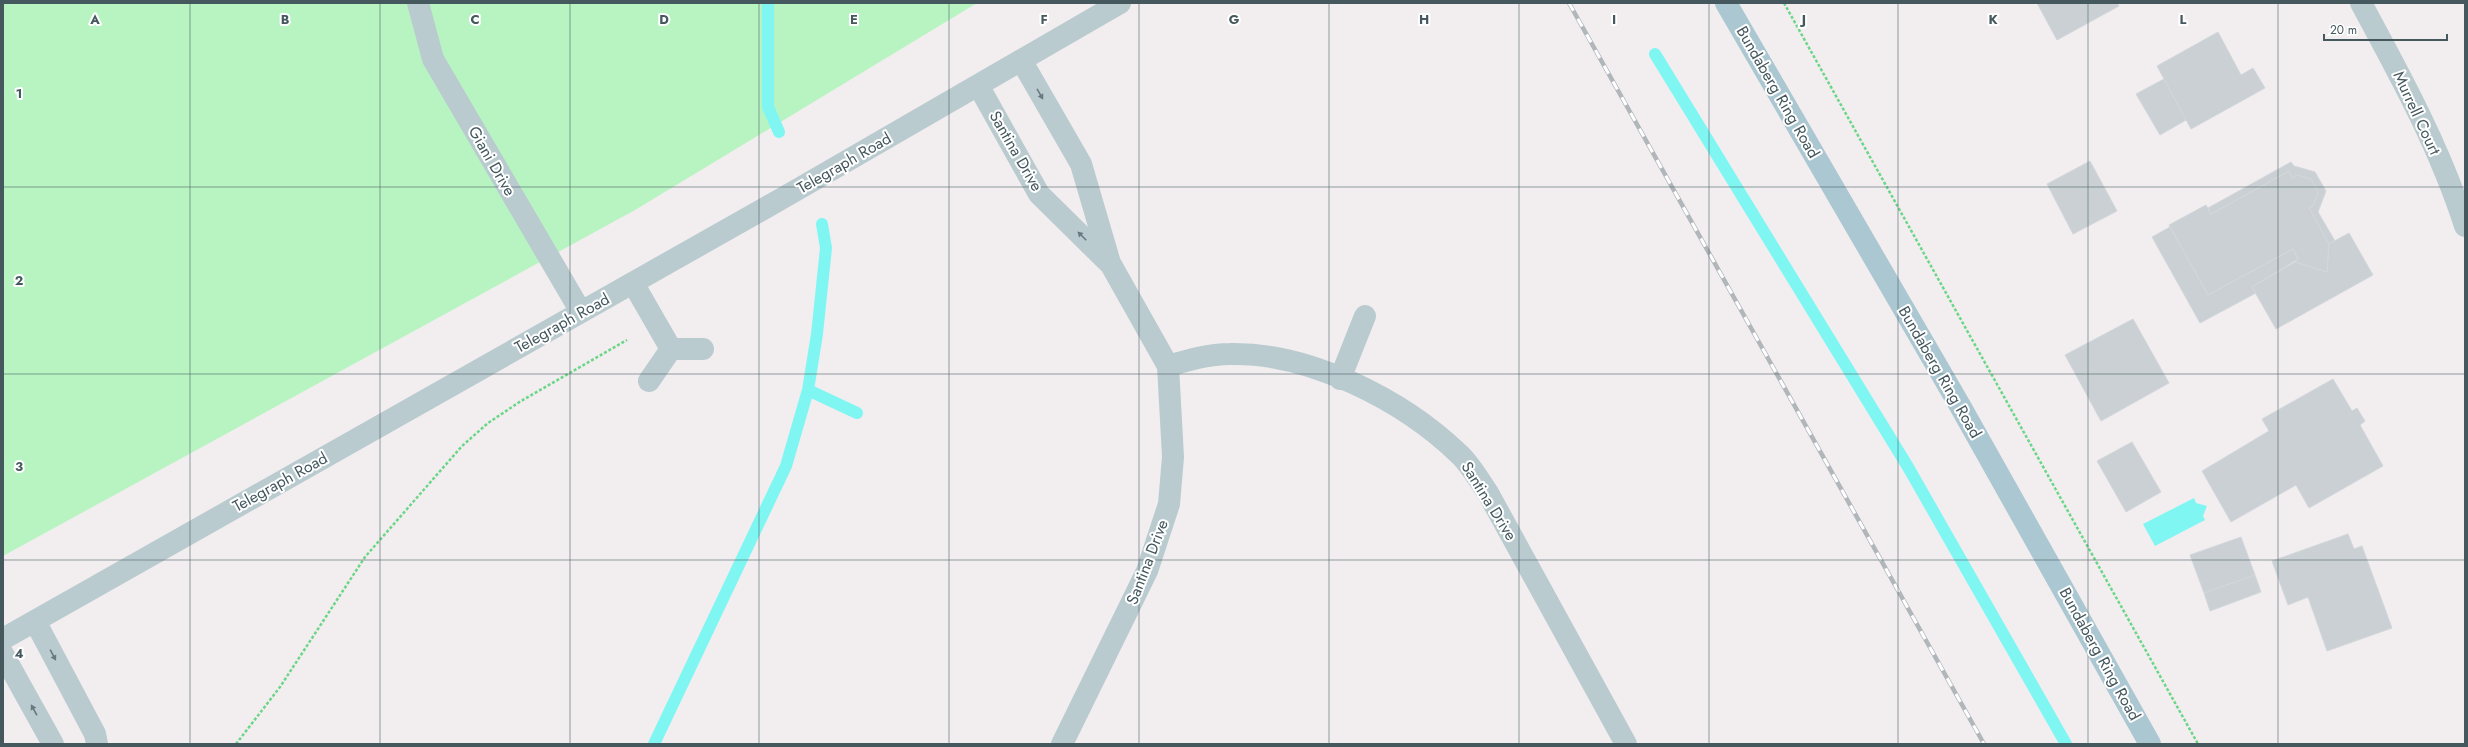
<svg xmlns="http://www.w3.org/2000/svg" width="2468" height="747" font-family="Jost,sans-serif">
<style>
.green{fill:#b8f4c1}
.water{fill:#80f6f3}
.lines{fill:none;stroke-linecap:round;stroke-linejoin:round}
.stream{stroke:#80f6f3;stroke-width:12}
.building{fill:#cad0d4;stroke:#d2d7db}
.path{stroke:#6cd688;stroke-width:2.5;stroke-dasharray:3 2;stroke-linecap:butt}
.minor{stroke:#bacbd0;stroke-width:22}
.major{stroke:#abc7d1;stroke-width:22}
.rail-casing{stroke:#b0b6ba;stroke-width:4.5}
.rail{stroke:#fff;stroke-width:3;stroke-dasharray:9;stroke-linecap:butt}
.oneway{fill:#677a80}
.grid{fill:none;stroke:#44585e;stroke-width:1;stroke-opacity:0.55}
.labels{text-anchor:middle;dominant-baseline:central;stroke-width:4;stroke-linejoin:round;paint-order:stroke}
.street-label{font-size:16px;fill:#44585e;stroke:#fff}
.grid-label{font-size:13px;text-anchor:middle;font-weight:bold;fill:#44585e;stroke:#fff;stroke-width:4;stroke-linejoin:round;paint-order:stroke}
</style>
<rect width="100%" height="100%" fill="#f2eeef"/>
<path class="green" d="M 3,3 L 977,3 L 635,210 L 3,556 Z"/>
<path class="water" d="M 2194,498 L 2196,503 L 2207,506 L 2203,516 L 2205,520 L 2155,546 L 2143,524 Z"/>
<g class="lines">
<path class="stream" d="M 768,3 L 768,107 L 779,132
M 1655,54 L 1908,467 L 2066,744
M 808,390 L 857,413
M 654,744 L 786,466 L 808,390 L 817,334 L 826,248 L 822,224"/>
</g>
<path class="building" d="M 2037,3 L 2117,3 L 2119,6 L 2057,40 Z
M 2218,32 L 2241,75 L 2253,68 L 2265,88 L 2191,129 L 2157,66 Z
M 2164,79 L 2186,120 L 2160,135 L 2136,94 Z
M 2090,161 L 2117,211 L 2073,234 L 2047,184 Z
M 2291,162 L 2294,166 L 2315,172 L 2326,191 L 2318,212 L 2335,241 L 2329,244 L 2309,208 L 2313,206 L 2318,192 L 2311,179 L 2297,175 L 2292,178 L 2289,171 L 2211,214 L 2208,208 Z
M 2289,171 L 2292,178 L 2297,175 L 2311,179 L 2318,192 L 2313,206 L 2309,208 L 2329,244 L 2327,272 L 2295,262 L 2298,259 L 2293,249 L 2208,295 L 2169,225 L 2206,205 L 2211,214 Z
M 2170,227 L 2208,295 L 2293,249 L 2298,259 L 2252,287 L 2256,293 L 2200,323 L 2152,237 Z
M 2349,233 L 2373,275 L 2276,329 L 2252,287 L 2295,262 L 2327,272 L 2329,244 Z
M 2133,319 L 2169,383 L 2101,421 L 2065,355 Z
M 2333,379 L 2352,411 L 2357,408 L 2365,421 L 2360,425 L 2383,466 L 2309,508 L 2296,485 L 2231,522 L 2202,471 L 2269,431 L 2262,419 Z
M 2132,442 L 2161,492 L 2126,512 L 2097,461 Z
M 2348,534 L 2354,549 L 2362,546 L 2392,628 L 2327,651 L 2308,597 L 2288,605 L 2272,561 Z
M 2241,537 L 2255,575 L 2204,593 L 2190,555 Z
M 2255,575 L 2261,592 L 2210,611 L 2204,593 Z"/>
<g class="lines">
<path class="path" d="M 1784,3 L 2198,744
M 236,744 L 280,687 L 365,557 L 462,446 L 488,423 L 521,401 L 627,340"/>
<path class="minor" d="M 418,3 L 433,59 L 581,312
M 2361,3 C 2400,75 2440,148 2465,226
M 1021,60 L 1081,164 L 1110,263 L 1168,366 L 1173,457 L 1169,504 L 1147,571 L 1062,744
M 978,85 L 1039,194 L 1109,263
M 633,283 L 671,349
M 1168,366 C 1188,360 1209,354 1230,354 C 1309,352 1403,400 1459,454 C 1470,464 1479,480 1488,493 L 1626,744
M 1340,379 L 1365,316
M 649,381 L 671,349 L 703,349
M 35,621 L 95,734 L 97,744
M 3,639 L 781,199 L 1120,3
M 3,654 L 53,744"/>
<path class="major" d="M 1726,3 L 1959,404 L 2150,744"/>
<defs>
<path id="rail" d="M 1569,3 L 1984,744"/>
</defs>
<use href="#rail" class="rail-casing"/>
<use href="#rail" class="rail"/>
</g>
<defs><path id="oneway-solid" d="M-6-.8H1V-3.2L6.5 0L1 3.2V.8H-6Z"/></defs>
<g class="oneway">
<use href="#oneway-solid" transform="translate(1040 94) rotate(60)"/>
<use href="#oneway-solid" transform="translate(1082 236) rotate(-135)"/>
<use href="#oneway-solid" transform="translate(53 655) rotate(62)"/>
<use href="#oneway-solid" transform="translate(34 710) rotate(-119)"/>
</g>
<path class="grid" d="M 190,3 L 190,744M 380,3 L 380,744M 570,3 L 570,744M 759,3 L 759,744M 949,3 L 949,744M 1139,3 L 1139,744M 1329,3 L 1329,744M 1519,3 L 1519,744M 1709,3 L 1709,744M 1898,3 L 1898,744M 2088,3 L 2088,744M 2278,3 L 2278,744M 3,187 L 2465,187M 3,374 L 2465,374M 3,560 L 2465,560"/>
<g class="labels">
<g class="street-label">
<text transform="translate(1778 92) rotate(60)">Bundaberg Ring Road</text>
<text transform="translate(2417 113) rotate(65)">Murrell Court</text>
<text transform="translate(1016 151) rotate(60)">Santina Drive</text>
<text transform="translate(492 161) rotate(60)">Giani Drive</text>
<text transform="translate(844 163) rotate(-30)">Telegraph Road</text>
<text transform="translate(562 323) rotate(-29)">Telegraph Road</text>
<text transform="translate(1940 372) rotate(60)">Bundaberg Ring Road</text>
<text transform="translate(280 482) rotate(-29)">Telegraph Road</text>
<text transform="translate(1489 501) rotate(58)">Santina Drive</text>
<text transform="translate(1147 562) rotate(-69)">Santina Drive</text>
<text transform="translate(2100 654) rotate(61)">Bundaberg Ring Road</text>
</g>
</g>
<g class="grid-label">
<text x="95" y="24">A</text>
<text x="285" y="24">B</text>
<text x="475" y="24">C</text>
<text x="664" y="24">D</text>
<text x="854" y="24">E</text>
<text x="1044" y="24">F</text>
<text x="1234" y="24">G</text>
<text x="1424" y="24">H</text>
<text x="1614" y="24">I</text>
<text x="1804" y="24">J</text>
<text x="1993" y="24">K</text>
<text x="2183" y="24">L</text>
<text x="19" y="98">1</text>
<text x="19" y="285">2</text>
<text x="19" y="471">3</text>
<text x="19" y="658">4</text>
</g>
<rect width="2468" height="747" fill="none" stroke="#44585e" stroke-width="8"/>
<path d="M2324 34v6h123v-6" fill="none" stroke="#44585e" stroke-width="2"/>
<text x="2330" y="34" font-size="12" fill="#44585e" stroke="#ffffff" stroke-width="3" paint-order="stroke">20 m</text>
</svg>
